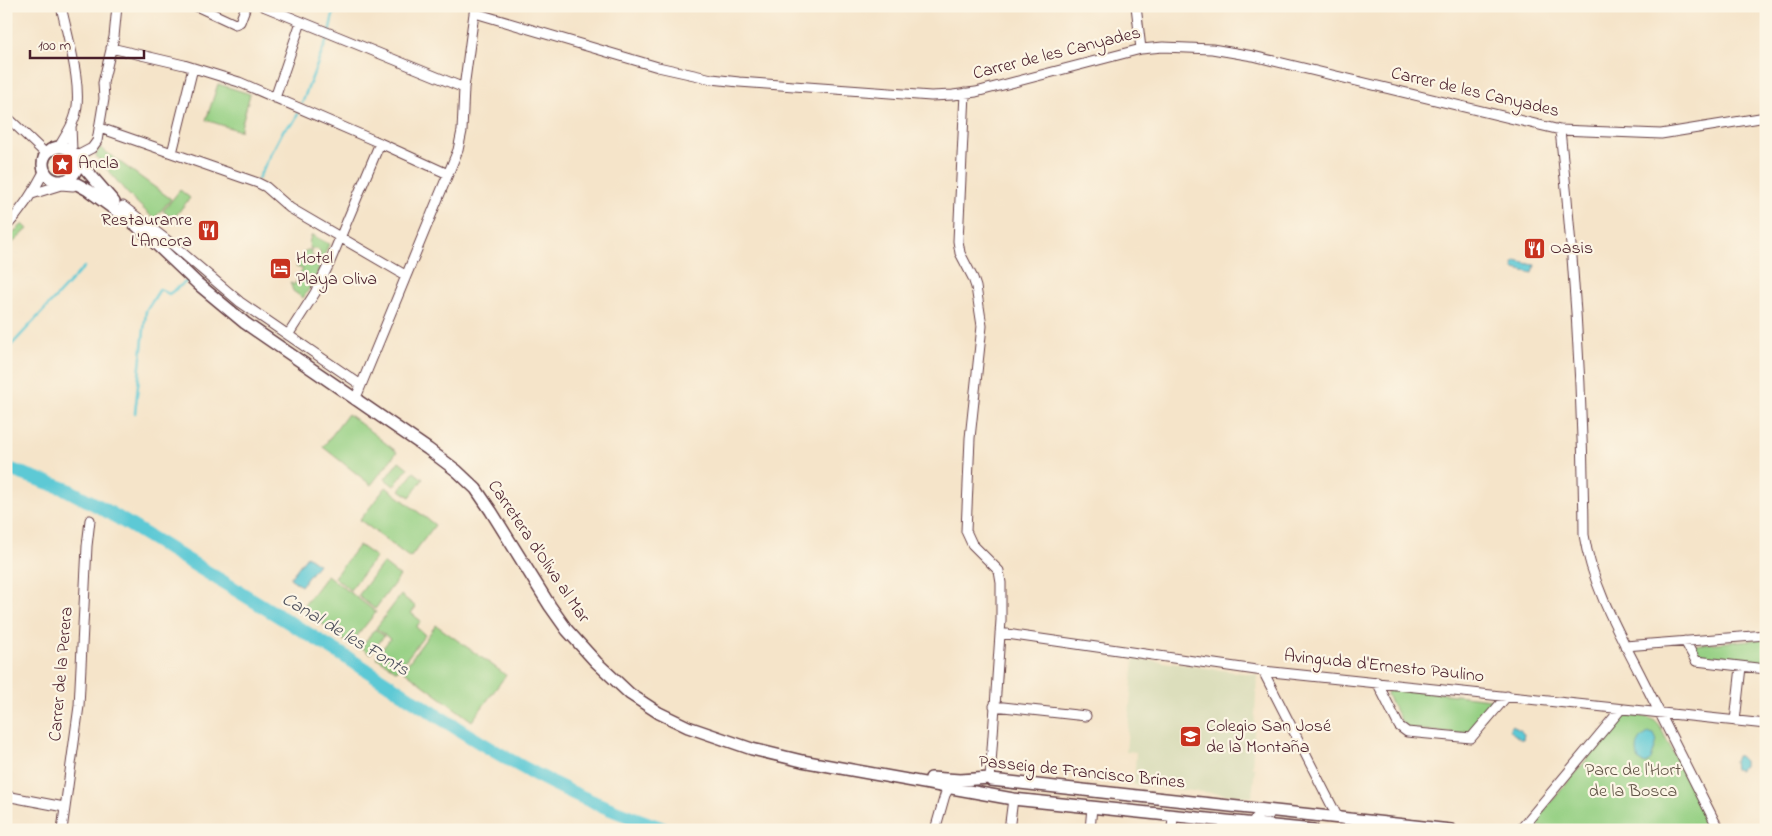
<svg xmlns="http://www.w3.org/2000/svg" width="1772" height="836" font-family="'Indie Flower',sans-serif">
<style>
.built{fill:#dcdebc}
.green{fill:#96d084;stroke:#707858}
.water{fill:#5dc9d5;stroke:#547480}
.lines{fill:none;stroke-linecap:round;stroke-linejoin:round}
.stream{stroke:#5dc9d5;stroke-width:2.5}
.river{stroke:#5dc9d5;stroke-width:14}
.minor-casing{stroke:#643d43;stroke-width:11}
.tertiary-casing{stroke:#643d43;stroke-width:14}
.minor{stroke:#fff;stroke-width:9}
.tertiary{stroke:#fff;stroke-width:11}
.labels{text-anchor:middle;dominant-baseline:central;stroke-width:4.5;stroke-linejoin:round;paint-order:stroke}
.street-label{font-size:18px;fill:#4a1f2b;stroke:#fcf5e5}
.poi-label{font-size:18px;fill:#4a1f2b;stroke:#fcf5e5;text-anchor:start}
.park-label{font-size:18px;fill:#615446;stroke:#fcf5e5}
.water-label{font-size:19px;font-style:italic;fill:#50525e;stroke:#fcf5e5}
</style>
<rect width="100%" height="100%" fill="#fcf5e5"/>
<filter id="ink" filterUnits="userSpaceOnUse"><feTurbulence type="fractalNoise" baseFrequency=".02" numOctaves="2"/><feDisplacementMap in="SourceGraphic" scale="10" xChannelSelector="R" yChannelSelector="G"/><feConvolveMatrix kernelMatrix="1 2 1 2 8 2 1 2 1" color-interpolation-filters="sRGB"/></filter>
<filter id="wash" filterUnits="userSpaceOnUse"><feTurbulence type="fractalNoise" baseFrequency=".0096" numOctaves="4" result="noise"/><feDisplacementMap in="SourceGraphic" scale="20" xChannelSelector="R" yChannelSelector="G"/><feGaussianBlur stdDeviation="1.12" result="paint"/><feColorMatrix in="noise" values="0 0 0 0 0 0 0 0 0 0 0 0 0 0 0 0 0 1.4 0 .05"/><feComposite in="paint" operator="in"/></filter>
<g filter="url(#wash)">
<rect width="100%" height="100%" fill="#f5e4c9"/>
<path class="built" d="M 1134,658 L 1257,675 L 1252,768 L 1255,768 L 1252,797 L 1134,785 L 1136,752 L 1126,751 Z"/>
<path class="green" d="M 218,84 L 250,94 L 240,131 L 206,120 Z
M 99,147 L 171,199 L 154,219 L 127,193 L 96,156 Z
M 180,190 L 190,198 L 173,219 L 163,211 Z
M 23,224 L 28,229 L 6,249 L 6,239 Z
M 312,235 L 329,244 L 313,283 L 303,298 L 293,291 L 290,282 L 294,285 L 303,269 L 296,267 L 304,252 L 307,250 L 311,250 L 312,256 L 315,258 L 320,256 L 320,251 L 317,249 L 311,249 C 308,243 309,241 312,235 Z
M 348,414 L 397,452 L 371,485 L 323,447 Z
M 399,461 L 408,468 L 394,486 L 385,479 Z
M 414,472 L 423,479 L 410,497 L 400,490 Z
M 386,487 L 435,525 L 410,558 L 360,520 Z
M 359,545 L 376,557 L 350,590 L 334,577 Z
M 383,563 L 400,576 L 375,609 L 358,596 Z
M 327,575 L 376,612 L 350,645 L 302,608 Z
M 401,595 L 416,607 L 411,613 L 421,621 L 416,627 L 425,635 L 397,671 L 376,657 L 390,639 L 376,628 Z
M 436,625 L 506,675 L 472,721 L 403,670 Z
M 375,629 L 384,636 L 370,654 L 361,647 Z
M 1763,639 L 1766,641 L 1766,665 L 1698,658 L 1693,646 L 1694,645 Z
M 1393,688 L 1491,699 L 1494,702 L 1494,705 L 1470,735 L 1405,728 L 1387,695 L 1388,691 Z
M 1627,715 C 1639,716 1651,715 1659,725 L 1713,830 L 1563,830 L 1536,826 L 1535,822 L 1537,819 L 1618,722 Z"/>
<path class="water" d="M 1515,261 L 1535,265 L 1533,273 L 1514,269 L 1513,264 Z
M 6,463 L 45,476 L 41,485 L 6,474 Z
M 307,556 L 318,564 L 301,586 L 290,578 Z
M 1513,725 L 1524,734 L 1523,739 L 1520,739 L 1509,730 Z
M 1649,733 L 1654,734 L 1657,741 L 1651,760 L 1646,764 L 1639,761 C 1635,749 1637,738 1649,733 Z
M 1736,756 L 1739,756 L 1744,761 L 1744,766 L 1738,770 L 1735,769 L 1734,762 Z"/>
<g class="lines">
<path class="stream" d="M 302,103 L 328,37 L 335,6
M 258,179 L 284,129 L 293,123 L 298,114
M 6,351 L 84,267
M 135,413 L 146,311 L 160,289 L 169,294 L 187,281 L 189,282"/>
<path class="river" d="M 6,468 L 66,489 L 102,508 C 182,557 262,605 341,654 C 417,701 490,754 571,792 C 602,807 634,818 666,830"/>
</g>
</g>
<g filter="url(#ink)">
<g class="lines">
<defs>
<path id="minor" d="M 196,6 L 235,24 L 240,22 L 246,6
M 263,6 L 464,88
M 1136,6 L 1141,49
M 475,13 L 658,67 L 712,79 L 739,82 L 931,96 L 953,95 L 976,92 L 1141,49 L 1163,47 L 1212,49 L 1253,56 L 1560,130 L 1661,134 L 1766,117
M 111,48 L 184,65 L 239,82 L 380,143
M 965,93 L 958,241 L 960,253 L 973,278 L 976,287 L 982,326 L 970,438 L 966,531 L 972,544 L 999,571 L 1001,583 L 1001,620 L 990,778
M 275,98 L 301,22
M 6,116 L 46,154
M 71,126 L 72,151
M 100,128 L 258,183 L 266,187 L 290,208 L 405,275
M 1560,130 C 1575,265 1583,400 1584,535 C 1592,585 1618,631 1641,676 C 1667,728 1693,779 1719,830
M 59,147 C 64,138 71,128 74,119 C 85,92 67,35 61,6
M 172,153 L 193,68
M 75,157 L 92,148 L 97,141 L 104,99 L 103,83 L 114,37 L 117,6
M 32,194 L 61,185 L 73,186
M 123,206 L 172,244 L 240,302 L 361,385
M 6,227 C 22,210 34,191 45,170
M 288,335 L 315,293 L 329,264 L 380,143 L 448,174
M 355,400 L 458,150 L 462,131 L 464,88 L 475,6
M 1000,633 L 1263,671 L 1766,724
M 1685,641 L 1696,661 L 1766,669
M 1625,646 L 1766,635
M 1263,671 L 1338,818
M 1377,682 L 1399,726 L 1407,732 L 1471,738 L 1507,696
M 994,706 L 1086,716
M 1735,721 L 1741,667
M 6,796 L 64,807
M 62,830 L 79,706 L 87,546 L 90,520
M 935,830 L 945,795 L 951,784
M 1009,830 L 1013,799
M 1090,830 L 1092,807
M 1172,830 L 1173,815
M 1253,830 L 1254,820 L 1260,814 L 1269,815
M 1520,830 L 1621,709"/>
<path id="tertiary" d="M43 164a17 17 0 1 1 34 0a17 17 0 1 1-34 0Z
M 76,158 L 114,202
M 65,180 L 77,184 L 88,190 L 136,225 L 198,284 L 245,323 L 428,449 L 457,471 L 476,489 L 491,511 L 550,606 L 567,630 L 596,662 L 630,694 L 659,713 L 688,727 L 752,749 L 802,761 L 1013,799 L 1313,830
M 931,778 L 960,780 L 990,778 L 991,780 L 1451,830"/>
</defs>
<use href="#minor" class="minor-casing"/>
<use href="#tertiary" class="tertiary-casing"/>
<use href="#minor" class="minor"/>
<use href="#tertiary" class="tertiary"/>
</g>
</g>
<defs>
<symbol id="sight-square" viewBox="-11 -11 22 22"><rect x="-9" y="-9" width="18" height="18" rx="4" fill="#c8321e" stroke="#fcf5e5"/><path d="M0-6L1.8-2.2L6-1.7L2.9 1.2L3.7 5.4L0 3.3L-3.7 5.4L-2.9 1.2L-6-1.7L-1.8-2.2Z" fill="#fff"/></symbol>
<symbol id="restaurant-square" viewBox="-11 -11 22 22"><rect x="-9" y="-9" width="18" height="18" rx="4" fill="#c8321e" stroke="#fcf5e5"/><path d="M-5-6h1v4h1v-4h1v4h1v-4h1v5L-1.5 .5V6h-2V.5L-5-1ZM5-6V6H3V1.5H1.5Q1.5-4 5-6Z" fill="#fff"/></symbol>
<symbol id="hotel-square" viewBox="-11 -11 22 22"><rect x="-9" y="-9" width="18" height="18" rx="4" fill="#c8321e" stroke="#fcf5e5"/><path d="M-6-4.5h1.5V1H6V5H4.5V3h-9V5H-6ZM-4 0a1.8 1.8 0 1 1 3.6 0ZM.5 0V-2.5h3Q6-2.5 6 0Z" fill="#fff"/></symbol>
<symbol id="school-square" viewBox="-11 -11 22 22"><rect x="-9" y="-9" width="18" height="18" rx="4" fill="#c8321e" stroke="#fcf5e5"/><path d="M0-5L7-2L0 1L-7-2ZM-4 1L0 2.5L4 1V4Q0 6-4 4Z" fill="#fff"/></symbol>
</defs>
<g fill-rule="evenodd">
<use href="#sight-square" x="50" y="152" width="25" height="25"/>
<use href="#restaurant-square" x="196" y="218" width="25" height="25"/>
<use href="#restaurant-square" x="1522" y="236" width="25" height="25"/>
<use href="#hotel-square" x="268" y="256" width="25" height="25"/>
<use href="#school-square" x="1178" y="724" width="25" height="25"/>
</g>
<g class="labels">
<g class="street-label">
<text transform="translate(1057 54) rotate(-14)">Carrer de les Canyades</text>
<text transform="translate(1475 93) rotate(13)">Carrer de les Canyades</text>
<text transform="translate(538 552) rotate(56)">Carretera d’Oliva al Mar</text>
<text transform="translate(1384 667) rotate(6)">Avinguda d'Ernesto Paulino</text>
<text transform="translate(62 674) rotate(-85)">Carrer de la Perera</text>
<text transform="translate(1082 773) rotate(6)">Passeig de Francisco Brines</text>
</g>
<g class="poi-label">
<text x="78" y="164">Ancla</text>
<text x="192" y="221" text-anchor="end">Restauranre<tspan x="192" dy="21">L'Ancora</tspan></text>
<text x="1550" y="249">Oasis</text>
<text x="296" y="259">Hotel<tspan x="296" dy="21">Playa Oliva</tspan></text>
<text x="1206" y="727">Colegio San José<tspan x="1206" dy="21">de la Montaña</tspan></text>
</g>
<g class="park-label">
<text x="1633" y="771">Parc de l'Hort<tspan x="1633" dy="21">de la Bosca</tspan></text>
</g>
<g class="water-label">
<text transform="translate(345 635) rotate(31)">Canal de les Fonts</text>
</g>
</g>
<rect width="1772" height="836" fill="none" stroke="#fcf5e5" stroke-width="25"/>
<path d="M30 50v8h114v-8" fill="none" stroke="#4a1f2b" stroke-width="2.5"/>
<text x="38" y="50" font-size="15" fill="#4a1f2b" stroke="#fcf5e5" stroke-width="4" paint-order="stroke">100 m</text>
</svg>
